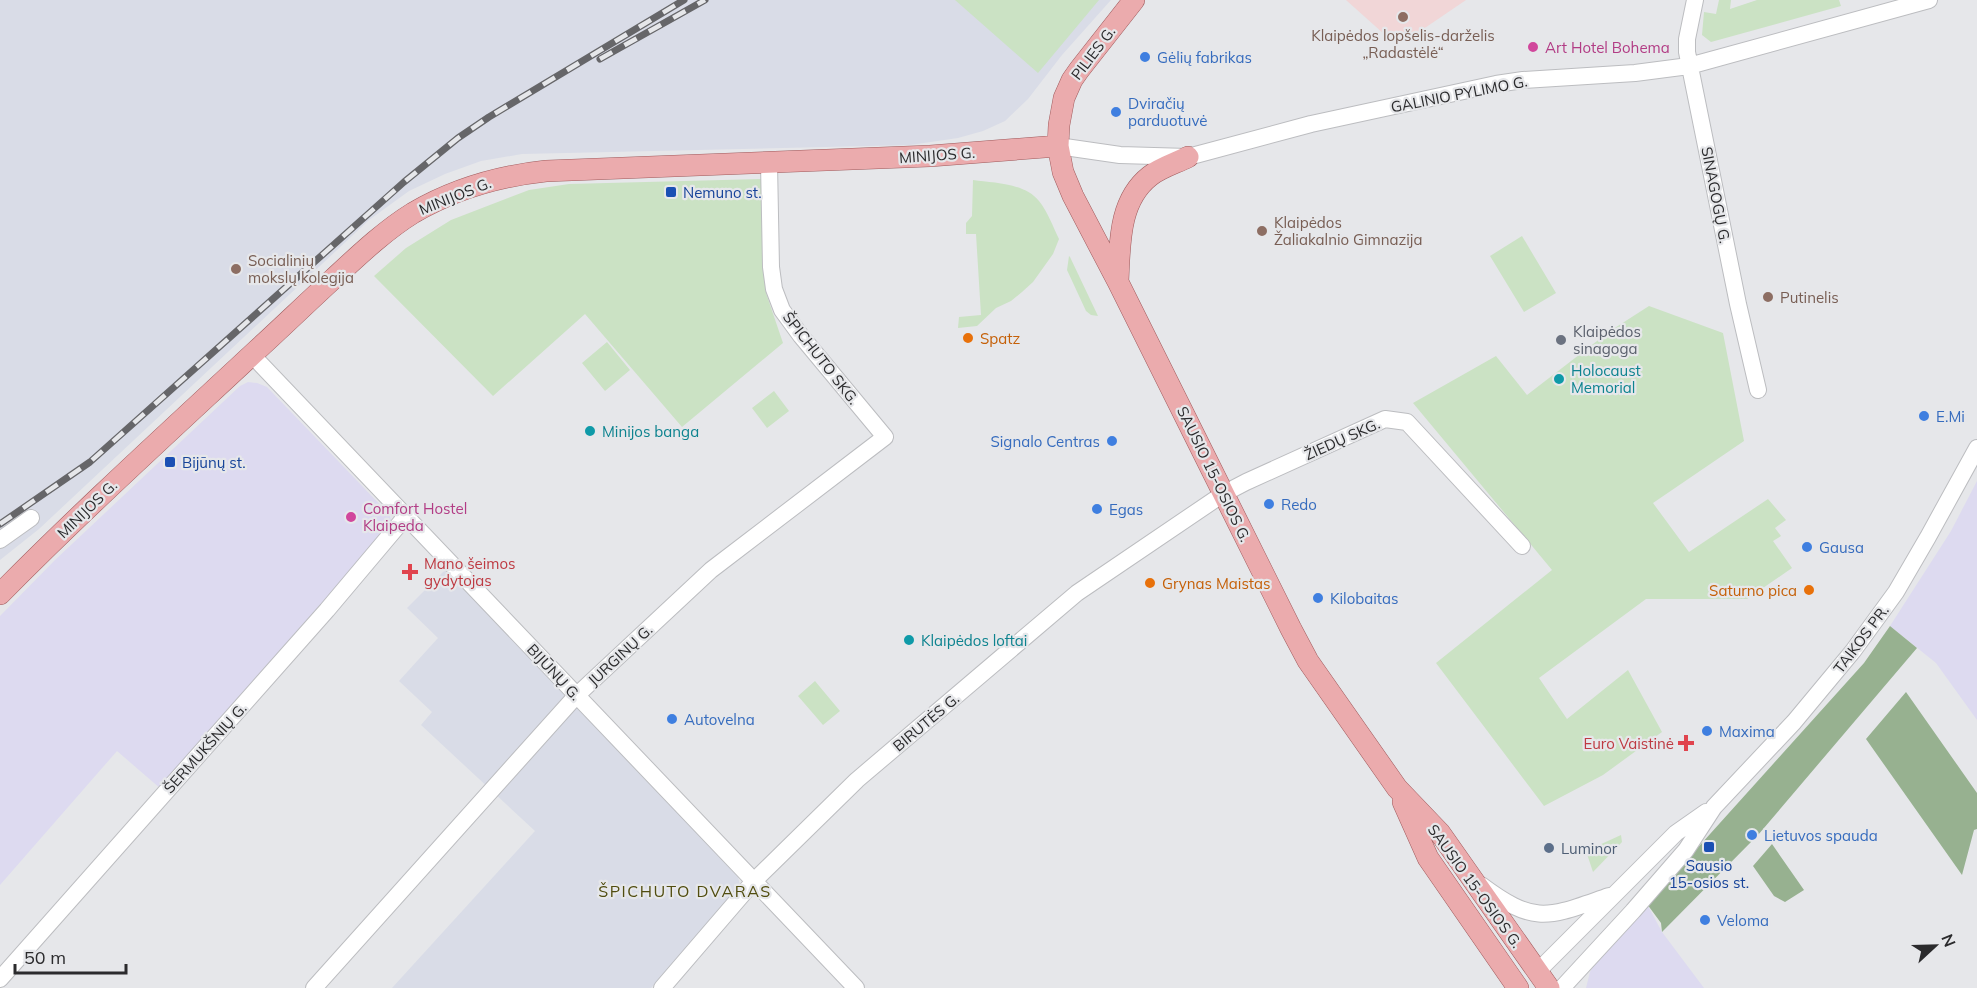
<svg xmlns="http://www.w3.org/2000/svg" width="1977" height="988" font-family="Mulish,sans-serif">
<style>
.commercial{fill:#dddaf0}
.built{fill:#d9dce7}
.education{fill:#f1d6d7}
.green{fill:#cbe2c4}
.forest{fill:#97b190}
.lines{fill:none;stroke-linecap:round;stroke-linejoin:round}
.minor-casing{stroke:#bcbdc0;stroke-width:18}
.major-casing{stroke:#9f5a5c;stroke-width:22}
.minor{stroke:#fff;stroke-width:16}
.major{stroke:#ebabad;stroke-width:21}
.rail-casing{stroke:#666669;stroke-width:7}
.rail{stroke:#e6e7ea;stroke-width:4.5;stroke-dasharray:14;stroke-linecap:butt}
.education-dot{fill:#8d6e63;stroke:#e6e7ea;stroke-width:2}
.hotel-dot{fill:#d1479c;stroke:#e6e7ea;stroke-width:2}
.shop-dot{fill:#3f7fe0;stroke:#e6e7ea;stroke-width:2}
.transit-dot{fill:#1a4fb4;stroke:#e6e7ea;stroke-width:2}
.food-dot{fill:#e8710a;stroke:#e6e7ea;stroke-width:2}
.worship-dot{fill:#6b7280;stroke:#e6e7ea;stroke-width:2}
.culture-dot{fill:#0f9aa8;stroke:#e6e7ea;stroke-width:2}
.health-dot{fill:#e0444e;stroke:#e6e7ea;stroke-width:2}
.service-dot{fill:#5c6f8a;stroke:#e6e7ea;stroke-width:2}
.labels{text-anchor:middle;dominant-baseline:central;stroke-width:4.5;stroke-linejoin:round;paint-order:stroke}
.education-label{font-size:15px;fill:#785e54;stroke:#e6e7ea;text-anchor:start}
.hotel-label{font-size:15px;fill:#b23c85;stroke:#e6e7ea;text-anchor:start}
.street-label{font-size:15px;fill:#2b2b2d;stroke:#e6e7ea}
.shop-label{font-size:15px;fill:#366cbe;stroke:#e6e7ea;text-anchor:start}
.transit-label{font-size:15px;fill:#164399;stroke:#e6e7ea;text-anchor:start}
.worship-label{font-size:15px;fill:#5b616d;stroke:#e6e7ea;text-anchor:start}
.food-label{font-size:15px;fill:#c56008;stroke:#e6e7ea;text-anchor:start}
.culture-label{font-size:15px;fill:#0d838f;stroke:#e6e7ea;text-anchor:start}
.health-label{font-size:15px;fill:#be3a42;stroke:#e6e7ea;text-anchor:start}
.service-label{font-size:15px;fill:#4e5e75;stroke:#e6e7ea;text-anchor:start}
.neighbourhood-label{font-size:16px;letter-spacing:1.5px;fill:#514d0f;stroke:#e6e7ea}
</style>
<rect width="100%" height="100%" fill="#e6e7ea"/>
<path class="commercial" d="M 248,382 L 257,383 L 267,387 L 389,514 L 391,520 L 388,527 L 161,789 L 117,751 L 0,885 L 0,616 L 55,560 L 240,386 Z
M 1977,481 L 1977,720 L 1936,663 L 1890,626 L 1951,531 Z
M 1647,904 L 1662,932 L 1704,988 L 1586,988 L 1590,972 L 1595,962 Z"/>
<path class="built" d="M 0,0 L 1111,0 L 1062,55 L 1028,99 L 1005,121 L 983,131 L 958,138 L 910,145 L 522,154 L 481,161 L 445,174 L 409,191 L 369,220 L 39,529 L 0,560 Z
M 447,568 L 738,877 L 740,885 L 736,892 L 651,988 L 392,988 L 535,831 L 421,725 L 432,712 L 399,681 L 438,638 L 407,608 Z"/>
<path class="education" d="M 1346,0 L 1466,0 L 1416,34 L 1384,34 Z"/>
<path class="green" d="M 955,0 L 1099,0 L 1038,73 Z
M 1719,0 L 1731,0 L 1730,9 L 1757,0 L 1839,0 L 1841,6 L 1711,42 L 1702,35 L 1704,12 L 1716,14 Z
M 761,179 L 766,293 L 783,343 L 682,427 L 585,314 L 493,396 L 374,276 L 406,248 L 451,220 L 529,190 L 569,184 Z
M 973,180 C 994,183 1025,183 1039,201 C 1048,212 1053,227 1059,239 L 1053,254 L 1033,282 L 1022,292 L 1011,301 L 996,308 L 977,326 L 958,328 L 959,317 L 981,315 L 976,234 L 966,234 L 966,223 L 972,216 Z
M 1522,236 L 1556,293 L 1524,312 L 1490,256 Z
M 1069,256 L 1070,257 L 1098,316 L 1091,315 L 1086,311 L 1067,270 Z
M 1649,306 L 1723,333 L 1744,441 L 1653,503 L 1689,552 L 1768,499 L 1786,520 L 1775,528 L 1781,536 L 1773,541 L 1792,568 L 1747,599 L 1646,599 L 1539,678 L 1567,719 L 1628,670 L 1662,732 L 1603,775 L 1544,806 L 1436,663 L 1552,570 L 1413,403 L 1496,356 L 1527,395 L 1610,331 Z
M 607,342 L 630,370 L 605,391 L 582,363 Z
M 774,391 L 789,411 L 767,428 L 752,408 Z
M 815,681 L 840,711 L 823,725 L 798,696 Z
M 1621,835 L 1622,842 L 1593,872 L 1586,851 Z"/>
<path class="forest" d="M 1890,626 L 1917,648 L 1758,835 L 1752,829 L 1746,835 L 1752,841 L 1662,932 L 1661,923 L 1647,904 L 1864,663 Z
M 1906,692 L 1977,793 L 1977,829 L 1974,830 L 1962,875 L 1866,739 Z
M 1772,844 L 1804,890 L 1785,902 L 1774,896 L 1753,866 Z"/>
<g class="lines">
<defs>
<path id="minor" d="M 1695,0 L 1687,39 L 1687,52 L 1738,304 L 1758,390
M 1058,146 L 1120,155 L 1188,157 L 1311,124 L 1496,84 L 1523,80 L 1635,73 L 1689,66 L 1929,0
M 252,355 L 856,988
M 0,540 L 31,518
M 1481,885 C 1536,926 1548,917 1609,896
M 1537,972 L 1676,833 L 1706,812
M 0,979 L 327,610 L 407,515
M 314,988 L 576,696 L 711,570 L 885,437 L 801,336 L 782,310 L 774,289 L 771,267 L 769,163
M 662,988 L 754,881 L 857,780 L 1077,593 L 1223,494 L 1246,482 L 1385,419 L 1407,422 L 1522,546
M 1562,988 L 1633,911 L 1686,850 L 1714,807 L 1794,722 L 1853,651 L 1896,592 L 1928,537 L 1977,448"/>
<path id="major" d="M 1134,0 L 1079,70 L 1072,80 L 1064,98 L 1059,125 L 1058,146 L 1063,172 L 1073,196 L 1118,282 L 1291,629 L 1308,661 L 1397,788 L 1440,833 L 1549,988
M 1118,281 C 1120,245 1118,201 1150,176 C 1160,168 1176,163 1188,157
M 0,594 C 83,510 170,431 257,350 C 282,327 307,303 333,279 C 358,256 384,231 413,213 C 454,189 499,176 546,171 L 930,156 L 1058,146
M 1403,802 L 1428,858 L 1518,988"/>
</defs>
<use href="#minor" class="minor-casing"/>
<use href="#major" class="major-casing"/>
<use href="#minor" class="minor"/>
<use href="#major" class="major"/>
<defs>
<path id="rail" d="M 600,59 L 705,0
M 0,524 L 90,462 L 404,182 L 458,138 L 489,117 L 684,0"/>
</defs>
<use href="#rail" class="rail-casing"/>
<use href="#rail" class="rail"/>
</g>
<g class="education-dot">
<circle cx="1403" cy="17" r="6"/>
<circle cx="1262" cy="231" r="6"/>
<circle cx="236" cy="269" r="6"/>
<circle cx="1768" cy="297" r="6"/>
</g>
<g class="hotel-dot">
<circle cx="1533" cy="47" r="6"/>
<circle cx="351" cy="517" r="6"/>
</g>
<g class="shop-dot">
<circle cx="1145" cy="57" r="6"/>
<circle cx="1116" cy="112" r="6"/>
<circle cx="1924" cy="416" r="6"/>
<circle cx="1112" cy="441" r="6"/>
<circle cx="1269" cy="504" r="6"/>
<circle cx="1097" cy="509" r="6"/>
<circle cx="1807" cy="547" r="6"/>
<circle cx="1318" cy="598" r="6"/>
<circle cx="672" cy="719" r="6"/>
<circle cx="1707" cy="731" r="6"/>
<circle cx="1752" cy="835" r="6"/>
<circle cx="1705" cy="920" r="6"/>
</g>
<g class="transit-dot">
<rect x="665" y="186" width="12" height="12" rx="3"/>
<rect x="164" y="456" width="12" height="12" rx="3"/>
<rect x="1703" y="841" width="12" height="12" rx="3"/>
</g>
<g class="food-dot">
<circle cx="968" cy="338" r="6"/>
<circle cx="1150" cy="583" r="6"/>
<circle cx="1809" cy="590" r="6"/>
</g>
<circle class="worship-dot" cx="1561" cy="340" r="6"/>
<g class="culture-dot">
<circle cx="1559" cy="379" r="6"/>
<circle cx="590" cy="431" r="6"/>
<circle cx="909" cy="640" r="6"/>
</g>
<g class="health-dot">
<path d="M407 563h6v6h6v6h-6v6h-6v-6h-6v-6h6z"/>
<path d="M1683 734h6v6h6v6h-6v6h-6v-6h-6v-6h6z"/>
</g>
<circle class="service-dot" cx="1549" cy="848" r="6"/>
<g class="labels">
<g class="education-label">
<text x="1403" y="35" text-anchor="middle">Klaipėdos lopšelis-darželis<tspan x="1403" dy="17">„Radastėlė“</tspan></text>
<text x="1274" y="222">Klaipėdos<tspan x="1274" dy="17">Žaliakalnio Gimnazija</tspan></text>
<text x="248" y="260">Socialinių<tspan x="248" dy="17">mokslų kolegija</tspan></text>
<text x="1780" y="297">Putinelis</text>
</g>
<g class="hotel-label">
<text x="1545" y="47">Art Hotel Bohema</text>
<text x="363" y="508">Comfort Hostel<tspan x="363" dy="17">Klaipeda</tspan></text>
</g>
<g class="street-label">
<text transform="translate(1093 53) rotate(-53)">PILIES G.</text>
<text transform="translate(1459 94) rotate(-11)">GALINIO PYLIMO G.</text>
<text transform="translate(937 155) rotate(-4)">MINIJOS G.</text>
<text transform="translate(1716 195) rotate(79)">SINAGOGŲ G.</text>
<text transform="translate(455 196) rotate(-22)">MINIJOS G.</text>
<text transform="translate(821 358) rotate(52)">ŠPICHUTO SKG.</text>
<text transform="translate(1342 439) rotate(-24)">ŽIEDŲ SKG.</text>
<text transform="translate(1214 474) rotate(64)">SAUSIO 15-OSIOS G.</text>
<text transform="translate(87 509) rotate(-44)">MINIJOS G.</text>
<text transform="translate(1861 639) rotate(-53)">TAIKOS PR.</text>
<text transform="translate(620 655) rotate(-43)">JURGINŲ G.</text>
<text transform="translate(554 672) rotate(47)">BIJŪNŲ G.</text>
<text transform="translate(926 722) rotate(-40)">BIRUTĖS G.</text>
<text transform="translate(205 748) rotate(-48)">ŠERMUKŠNIŲ G.</text>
<text transform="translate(1475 886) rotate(54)">SAUSIO 15-OSIOS G.</text>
</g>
<g class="shop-label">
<text x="1157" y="57">Gėlių fabrikas</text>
<text x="1128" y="103">Dviračių<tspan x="1128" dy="17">parduotuvė</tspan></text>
<text x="1936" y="416">E.Mi</text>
<text x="1100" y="441" text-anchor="end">Signalo Centras</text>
<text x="1281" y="504">Redo</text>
<text x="1109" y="509">Egas</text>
<text x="1819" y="547">Gausa</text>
<text x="1330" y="598">Kilobaitas</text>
<text x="684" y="719">Autovelna</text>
<text x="1719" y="731">Maxima</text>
<text x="1764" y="835">Lietuvos spauda</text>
<text x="1717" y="920">Veloma</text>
</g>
<g class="transit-label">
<text x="683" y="192">Nemuno st.</text>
<text x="182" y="462">Bijūnų st.</text>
<text x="1709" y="865" text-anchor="middle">Sausio<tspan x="1709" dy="17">15-osios st.</tspan></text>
</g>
<g class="worship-label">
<text x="1573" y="331">Klaipėdos<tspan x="1573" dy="17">sinagoga</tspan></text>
</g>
<g class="food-label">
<text x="980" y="338">Spatz</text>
<text x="1162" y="583">Grynas Maistas</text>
<text x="1797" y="590" text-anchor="end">Saturno pica</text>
</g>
<g class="culture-label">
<text x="1571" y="370">Holocaust<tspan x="1571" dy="17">Memorial</tspan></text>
<text x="602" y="431">Minijos banga</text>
<text x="921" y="640">Klaipėdos loftai</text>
</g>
<g class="health-label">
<text x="424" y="563">Mano šeimos<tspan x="424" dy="17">gydytojas</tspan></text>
<text x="1674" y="743" text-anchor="end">Euro Vaistinė</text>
</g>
<g class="service-label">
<text x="1561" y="848">Luminor</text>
</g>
<g class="neighbourhood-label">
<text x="685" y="891">ŠPICHUTO DVARAS</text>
</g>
</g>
<g transform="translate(1935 946) rotate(68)" stroke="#e6e7ea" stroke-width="4.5" paint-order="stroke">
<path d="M0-4.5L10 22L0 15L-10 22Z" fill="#2b2b2d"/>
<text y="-9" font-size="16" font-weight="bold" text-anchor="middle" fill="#2b2b2d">N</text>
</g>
<path d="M15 964v9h111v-9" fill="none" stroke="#2b2b2d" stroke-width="3"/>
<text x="24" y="964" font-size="18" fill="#2b2b2d" stroke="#e6e7ea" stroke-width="4.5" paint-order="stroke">50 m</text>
</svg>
